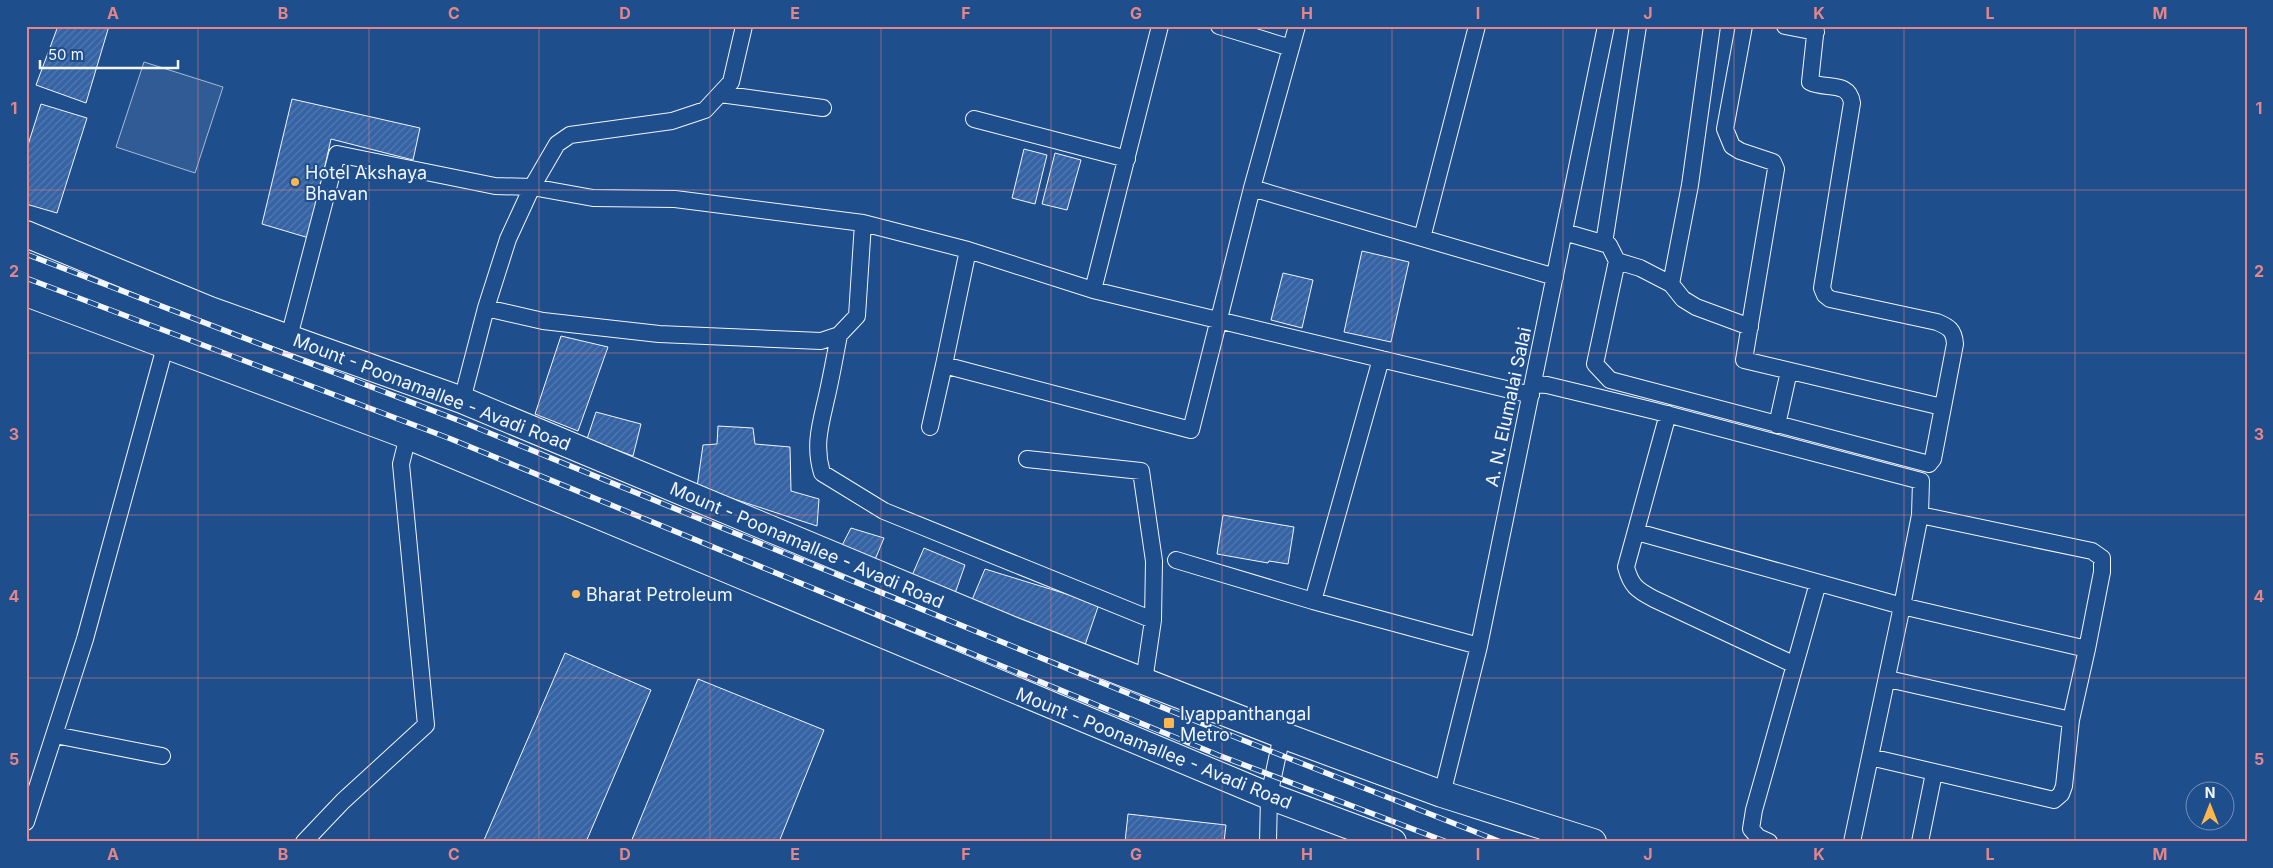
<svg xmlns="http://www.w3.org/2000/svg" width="2273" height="868" font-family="Inter,sans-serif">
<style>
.pitch{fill:#305b95;stroke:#a8bbd7}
.building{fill:url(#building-hatch);stroke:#f2f6ff}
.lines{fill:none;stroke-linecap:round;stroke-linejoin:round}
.street-casing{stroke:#f2f6ff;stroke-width:18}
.primary-casing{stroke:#f2f6ff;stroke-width:28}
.street{stroke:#1f4e8c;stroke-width:16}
.primary{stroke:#1f4e8c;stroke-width:26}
.rail-casing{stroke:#f2f6ff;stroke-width:5.5}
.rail{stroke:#1f4e8c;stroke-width:4;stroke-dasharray:11;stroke-linecap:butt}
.grid{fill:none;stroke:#e38589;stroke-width:1;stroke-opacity:0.55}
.poi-dot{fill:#ffb74d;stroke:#1f4e8c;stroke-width:2}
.labels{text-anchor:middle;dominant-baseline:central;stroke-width:4;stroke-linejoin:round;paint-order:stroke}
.poi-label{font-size:18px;fill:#f2f6ff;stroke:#1f4e8c;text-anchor:start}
.street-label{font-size:18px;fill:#f2f6ff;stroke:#1f4e8c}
.neatline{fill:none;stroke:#e38589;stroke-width:2}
.grid-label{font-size:16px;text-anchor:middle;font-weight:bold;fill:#e38589}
</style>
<defs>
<pattern id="building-hatch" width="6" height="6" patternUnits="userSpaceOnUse" patternTransform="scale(1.25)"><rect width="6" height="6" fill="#3563a3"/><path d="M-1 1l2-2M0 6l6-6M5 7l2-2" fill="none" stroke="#537ab1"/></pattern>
</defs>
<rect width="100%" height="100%" fill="#1f4e8c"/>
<path class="pitch" d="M 144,62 L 223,87 L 195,173 L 116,147 Z"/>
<path class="building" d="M 58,26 L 109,26 L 86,103 L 36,85 Z
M 292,99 L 420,128 L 413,160 L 331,139 L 309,238 L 262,224 Z
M 41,104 L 87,118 L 57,213 L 26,204 L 26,151 Z
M 1024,149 L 1047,155 L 1035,204 L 1012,198 Z
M 1055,153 L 1081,160 L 1067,210 L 1042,204 Z
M 1362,251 L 1409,262 L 1391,342 L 1344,332 Z
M 1283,273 L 1313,280 L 1302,328 L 1271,320 Z
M 561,336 L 608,347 L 578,431 L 535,414 Z
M 596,412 L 641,424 L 633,456 L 587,439 Z
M 718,426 L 753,428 L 755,444 L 790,447 L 791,491 L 819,499 L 817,526 L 697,487 L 703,445 L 717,444 Z
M 1223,515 L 1294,527 L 1288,564 L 1269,561 L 1268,563 L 1217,554 Z
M 851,528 L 884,538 L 872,567 L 838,553 Z
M 924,548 L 965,565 L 953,599 L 910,580 Z
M 985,569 L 1099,604 L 1085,645 L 969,607 Z
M 565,653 L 651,690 L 586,842 L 488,842 L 484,840 Z
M 698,679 L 824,730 L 779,842 L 631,842 Z
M 1128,814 L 1226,825 L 1224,842 L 1125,842 Z"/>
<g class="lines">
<defs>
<path id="street" d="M 1219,26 L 1291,48
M 1744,26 L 1725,129 L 1732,146 L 1740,151 L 1773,162 L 1776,169 L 1744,360 L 1942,407
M 1785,26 L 1816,32
M 720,94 L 823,108
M 974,119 L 1127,159
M 1252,188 L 1555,277
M 1564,232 L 1609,245 L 1617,261 L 1640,268 L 1671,284 L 1683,299 L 1696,307 L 1750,327
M 1422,238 L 1477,26
M 1604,243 L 1638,26
M 968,250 L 944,365 L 1191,430 L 1252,188 L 1297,26
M 1617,261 L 1595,364 L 1610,380 L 1929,464 L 1933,459 L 1955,344 C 1954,330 1949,327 1937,322 L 1830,299 L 1825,295 L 1822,288 L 1852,103 C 1849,80 1825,90 1810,82 L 1816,26
M 1671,284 L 1690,185 L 1712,26
M 1093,290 L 1160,26
M 486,308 L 508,239 L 532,187 L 557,144 L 570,135 L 672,121 L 705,110 L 731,82 L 744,26
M 839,335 C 835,356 831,379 826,400 C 820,426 814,446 822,473 L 884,511 L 1153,620 L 1154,561 L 1141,471 L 1027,459
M 289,337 L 337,154 L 495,186 L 532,187 L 593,198 L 675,199 L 863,223 L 968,250 L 1093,290 L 1531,395
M 1381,359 L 1313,601 L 1479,646
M 1533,384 L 1547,385 L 1655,411 L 1921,481 L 1920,515 L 2092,551 L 2102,558 L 2102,572 L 2087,649
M 462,400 L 486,308 L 543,321 L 659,334 L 821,341 L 839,335 L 857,316 L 863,223
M 1668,414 L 1626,567 C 1631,586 1637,590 1654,599 L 1795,665
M 1777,425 L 1789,371
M 930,427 L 944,365
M 1637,532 L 1902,606 L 1852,842
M 1176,560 L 1313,601
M 1888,679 L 2071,720
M 1144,681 L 1153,620
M 55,735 L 162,756
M 1870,757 L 2054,800 L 2061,794 L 2064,786 L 2071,720 L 2087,649 L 1902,606 L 1920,515
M 1442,794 L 1479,646 L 1606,26
M 26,822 L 85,639 L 165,347
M 304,842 L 343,801 L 426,725 L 401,464 L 408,436
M 1268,842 L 1269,796 L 1282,735
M 1769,842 L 1758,837 L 1751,829 L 1754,810 L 1818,583
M 1920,842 L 1934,773"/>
<path id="primary" d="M 26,234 L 210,310 L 462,400 L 1010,629 L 1282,735 L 1442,794 L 1593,842
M 26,293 L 408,436 L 1269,796 L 1393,842"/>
</defs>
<use href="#street" class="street-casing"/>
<use href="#primary" class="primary-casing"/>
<use href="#street" class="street"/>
<use href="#primary" class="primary"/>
<defs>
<path id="rail" d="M 26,254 L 460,421 L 1240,739 L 1501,842
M 26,278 L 451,439 L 1218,755 L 1447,842"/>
</defs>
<use href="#rail" class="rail-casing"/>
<use href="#rail" class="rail"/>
</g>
<path class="grid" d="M 198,26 L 198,842M 369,26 L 369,842M 539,26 L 539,842M 710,26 L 710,842M 881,26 L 881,842M 1051,26 L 1051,842M 1222,26 L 1222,842M 1392,26 L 1392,842M 1563,26 L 1563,842M 1734,26 L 1734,842M 1904,26 L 1904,842M 2075,26 L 2075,842M 26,190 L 2247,190M 26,353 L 2247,353M 26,515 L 2247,515M 26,678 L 2247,678"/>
<g class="poi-dot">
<circle cx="295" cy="182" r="5"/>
<circle cx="576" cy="594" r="5"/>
<rect x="1163" y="717" width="12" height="12" rx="2.5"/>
</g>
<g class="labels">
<g class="poi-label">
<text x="305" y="172">Hotel Akshaya<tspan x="305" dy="21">Bhavan</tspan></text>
<text x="586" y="594">Bharat Petroleum</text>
<text x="1180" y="713">Iyappanthangal<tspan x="1180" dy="21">Metro</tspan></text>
</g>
<g class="street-label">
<text transform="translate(432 392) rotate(21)">Mount - Poonamallee - Avadi Road</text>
<text transform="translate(1508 407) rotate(-78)">A. N. Elumalai Salai</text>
<text transform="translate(807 545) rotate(23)">Mount - Poonamallee - Avadi Road</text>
<text transform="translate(1154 748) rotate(22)">Mount - Poonamallee - Avadi Road</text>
</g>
</g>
<rect width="2273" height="868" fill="none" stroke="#1f4e8c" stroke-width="55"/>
<g transform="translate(2210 806)"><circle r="24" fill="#1f4e8c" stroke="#7391ba"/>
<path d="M0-4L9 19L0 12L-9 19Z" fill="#ffb74d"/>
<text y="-8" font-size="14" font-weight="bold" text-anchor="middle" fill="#f2f6ff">N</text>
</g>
<path d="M40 60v8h138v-8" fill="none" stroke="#f2f6ff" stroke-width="2.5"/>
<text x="48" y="60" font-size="15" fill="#f2f6ff" stroke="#1f4e8c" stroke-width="4" paint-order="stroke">50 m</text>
<rect x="28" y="28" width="2218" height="812" class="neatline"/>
<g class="grid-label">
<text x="113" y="19">A</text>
<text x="283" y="19">B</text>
<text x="454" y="19">C</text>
<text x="625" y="19">D</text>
<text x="795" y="19">E</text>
<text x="966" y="19">F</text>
<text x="1136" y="19">G</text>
<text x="1307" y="19">H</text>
<text x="1478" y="19">I</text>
<text x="1648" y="19">J</text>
<text x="1819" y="19">K</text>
<text x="1990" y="19">L</text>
<text x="2160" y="19">M</text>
<text x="14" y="114">1</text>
<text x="2259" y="114">1</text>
<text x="14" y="277">2</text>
<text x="2259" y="277">2</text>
<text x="14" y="440">3</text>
<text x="2259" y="440">3</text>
<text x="14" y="602">4</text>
<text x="2259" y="602">4</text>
<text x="14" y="765">5</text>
<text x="2259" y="765">5</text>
<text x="113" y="860">A</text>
<text x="283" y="860">B</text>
<text x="454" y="860">C</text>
<text x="625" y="860">D</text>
<text x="795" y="860">E</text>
<text x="966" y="860">F</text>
<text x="1136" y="860">G</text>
<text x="1307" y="860">H</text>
<text x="1478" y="860">I</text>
<text x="1648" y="860">J</text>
<text x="1819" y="860">K</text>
<text x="1990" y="860">L</text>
<text x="2160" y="860">M</text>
</g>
</svg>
